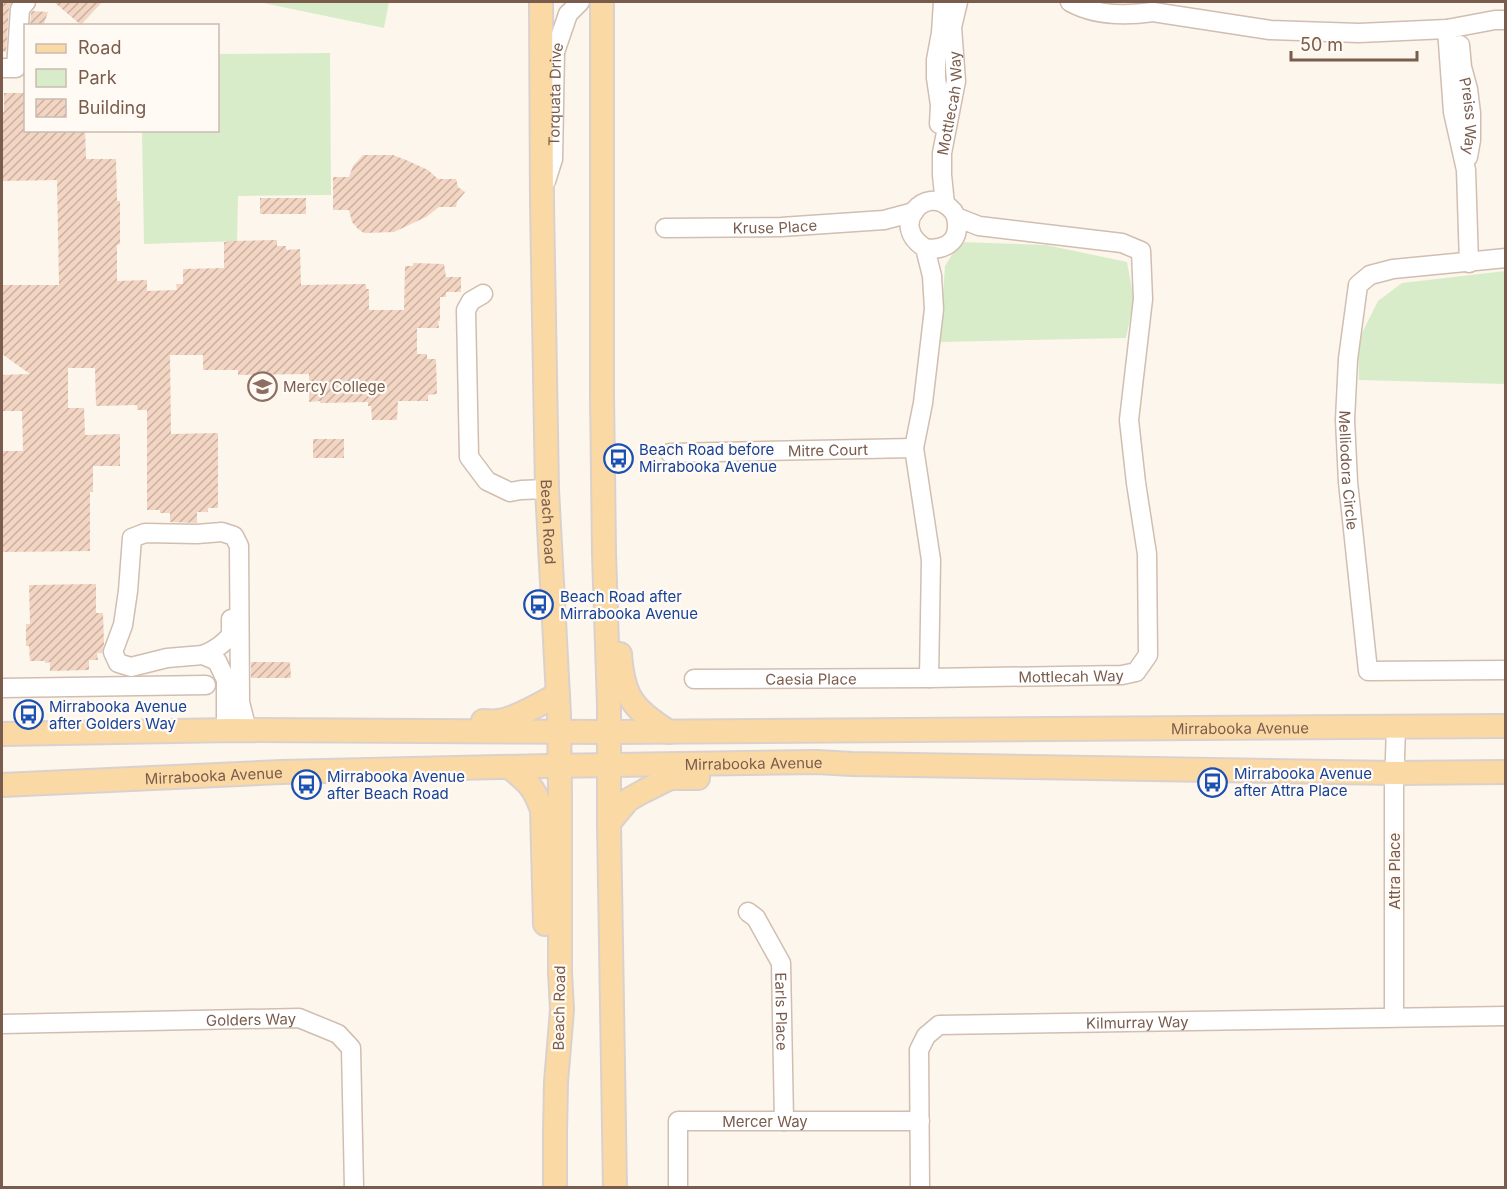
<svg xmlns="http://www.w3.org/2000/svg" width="1507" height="1189" font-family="Inter,sans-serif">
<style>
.green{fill:#d8ecc9}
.building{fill:url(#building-hatch)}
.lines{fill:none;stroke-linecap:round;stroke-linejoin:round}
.minor-casing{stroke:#d1beb0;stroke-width:21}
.major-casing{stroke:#dad1cd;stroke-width:26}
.minor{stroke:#fff;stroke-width:18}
.major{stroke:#fbd9a5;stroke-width:22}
.labels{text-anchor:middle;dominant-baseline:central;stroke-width:4.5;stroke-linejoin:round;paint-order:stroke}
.street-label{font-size:15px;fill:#7a5c4d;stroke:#fffaf3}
.education-label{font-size:15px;fill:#785e54;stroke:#fffaf3;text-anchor:start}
.transit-label{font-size:15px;fill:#164399;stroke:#fffaf3;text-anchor:start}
</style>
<defs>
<pattern id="building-hatch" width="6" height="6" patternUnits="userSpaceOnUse" patternTransform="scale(1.5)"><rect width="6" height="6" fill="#f3d5c3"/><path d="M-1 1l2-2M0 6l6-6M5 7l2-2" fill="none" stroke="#cab0a1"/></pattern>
</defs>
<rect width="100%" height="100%" fill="#fdf6ec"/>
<path class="green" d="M 258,2 L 389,2 L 384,28 Z
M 330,53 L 331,195 L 238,196 L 237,241 L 144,244 L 142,131 L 218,130 L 218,54 Z
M 960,242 L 1046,245 L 1127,262 L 1134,299 L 1126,338 L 940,342 L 945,266 Z
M 1505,271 L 1505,384 L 1359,380 L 1358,341 L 1378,301 L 1402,283 Z"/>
<path class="building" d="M 2,2 L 12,2 L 9,8 L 6,52 L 2,51 Z
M 54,2 L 102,2 L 81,25 Z
M 33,11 L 48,12 L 43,26 L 30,26 L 31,13 Z
M 4,93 L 26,93 L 26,130 L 85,130 L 86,159 L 116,159 L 117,201 L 120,201 L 120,244 L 117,245 L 117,281 L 147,280 L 147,291 L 177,290 L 176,284 L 183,284 L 183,269 L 224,268 L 224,242 L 227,242 L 227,241 L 277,240 L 277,246 L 286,246 L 286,250 L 300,249 L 301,285 L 366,284 L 366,289 L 369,289 L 369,310 L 404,310 L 405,266 L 413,266 L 413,263 L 444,264 L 446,277 L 461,277 L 461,292 L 446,292 L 446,297 L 440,297 L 440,321 L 438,321 L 439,328 L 417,328 L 417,354 L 427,354 L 427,359 L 436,359 L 437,394 L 428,395 L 428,401 L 398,401 L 397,420 L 372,420 L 371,406 L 368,406 L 368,402 L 320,403 L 320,401 L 309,402 L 309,374 L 238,375 L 238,370 L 203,370 L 203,355 L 170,355 L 171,434 L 218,433 L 218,508 L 208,508 L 208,512 L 197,512 L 197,523 L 170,522 L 170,513 L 160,513 L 160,510 L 147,510 L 147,410 L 137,410 L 137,405 L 96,406 L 95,368 L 68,368 L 68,408 L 84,408 L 85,435 L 120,434 L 120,466 L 93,466 L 93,492 L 90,492 L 90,551 L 2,552 L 2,451 L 23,451 L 22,411 L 2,411 L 2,375 L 30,374 L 2,354 L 2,285 L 59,285 L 57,180 L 2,181 L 2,112 L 4,112 Z
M 363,155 L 393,155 L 406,160 L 428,170 L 438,179 L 456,179 L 458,187 L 465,192 L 457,202 L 456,207 L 439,207 L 426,217 L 394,232 L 364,233 L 358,229 L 352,222 L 349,210 L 333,210 L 333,177 L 349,177 L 353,166 Z
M 260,198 L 306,198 L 306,214 L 260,214 Z
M 313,439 L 344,439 L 344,458 L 313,458 Z
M 96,584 L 96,613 L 103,613 L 104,644 L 102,653 L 97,653 L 98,660 L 89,660 L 89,670 L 50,671 L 50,662 L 45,663 L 45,661 L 30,661 L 29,646 L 26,646 L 26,624 L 30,624 L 29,585 Z
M 251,662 L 290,662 L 291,678 L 251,678 Z"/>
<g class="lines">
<defs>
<g id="minor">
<path d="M 1070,2 C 1095,16 1125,16 1153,12 L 1270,30 L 1359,33 L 1447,29 L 1495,20 L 1506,20"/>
<path d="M 1447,29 L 1453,112 L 1466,170 L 1469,263"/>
<path id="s1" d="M 1460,45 L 1462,67 L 1468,89 L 1471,113 L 1471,140 L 1468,157"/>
<path d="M 2,68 L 16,68 L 20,9 L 26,2"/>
<path d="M 939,124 L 940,105 L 936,78 L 936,60 L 941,33 L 943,2"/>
<path id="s2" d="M 546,181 L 553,159 L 555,52 L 568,14 L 580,2"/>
<path id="s3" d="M 945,204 L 942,175 L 942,153 L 956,81 L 952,27 L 958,2"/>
<path id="s4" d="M 665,228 L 781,227 L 884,220 L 914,212"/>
<path id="s5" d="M 925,248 C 941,251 958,244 957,225 C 957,218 955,212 950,208 C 926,184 888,225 925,248 L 932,276 L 934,309 L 923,403 L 914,448 L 931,560 L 929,678 L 1122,675 L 1136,672 L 1148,655 L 1147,554 L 1136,483 L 1129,420 L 1143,299 L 1141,251 L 1122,243 L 979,226 L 956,217"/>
<path id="s6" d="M 1506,258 L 1393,269 L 1370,275 L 1358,285 L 1348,359 L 1345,420 L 1348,482 L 1368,671 L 1506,670"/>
<path d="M 483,294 L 471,301 L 466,310 L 469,457 L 487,481 L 510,492 L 521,490 L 547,489"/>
<path id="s7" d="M 670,453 L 914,448"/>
<path d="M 203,655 C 215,650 223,645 231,635 L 231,619"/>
<path id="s8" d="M 694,679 L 929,678"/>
<path d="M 2,688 L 206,685"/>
<path d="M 226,730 L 226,680 L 217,661 L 203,655 L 167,658 L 131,667 L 118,663 L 113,652 L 123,625 L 128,591 L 132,538 L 145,533 L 197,534 L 222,532 L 234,536 L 239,546 L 240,702 L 247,730"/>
<path id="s9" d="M 748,912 L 756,918 L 781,963 L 784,1121"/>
<path d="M 1394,1017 L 1394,789 L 1396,726"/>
<path id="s10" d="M 2,1024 L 299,1018 L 338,1034 L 351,1048 L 354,1188"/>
<path id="s11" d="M 678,1188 L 678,1121 L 920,1121"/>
<path id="s12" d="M 920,1188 L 919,1050 L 926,1036 L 939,1025 L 1506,1016"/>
</g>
<g id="major">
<path id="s13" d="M 541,2 L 542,204 L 547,489 L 559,715 L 560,793 L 560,972 L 562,1010 L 556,1082 L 555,1132 L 555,1188"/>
<path d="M 602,2 L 602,394 L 604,553 L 609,706 L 609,823 L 615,1188"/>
<path d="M 620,654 C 623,697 633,709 669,732"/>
<path d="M 483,721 C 488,721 493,722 498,721 C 516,719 542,703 558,694"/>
<path id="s14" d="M 2,734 L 232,730 L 609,732 L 1506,726"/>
<path d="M 509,767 C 528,782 534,787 542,810 L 545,924"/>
<path id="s15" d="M 2,785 L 281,772 L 547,766 L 817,762 L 852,764 L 1394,773 L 1506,772"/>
<path d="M 609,823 L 628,800 L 644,791 L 670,778 L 698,778"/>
</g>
</defs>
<use href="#minor" class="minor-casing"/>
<use href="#major" class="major-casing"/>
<use href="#minor" class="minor"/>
<use href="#major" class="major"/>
</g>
<defs>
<symbol id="school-ring" viewBox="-11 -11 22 22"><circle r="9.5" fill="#fffaf3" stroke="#8d6e63" stroke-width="1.5"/><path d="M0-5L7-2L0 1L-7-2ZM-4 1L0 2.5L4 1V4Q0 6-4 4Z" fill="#8d6e63"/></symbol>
<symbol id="bus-ring" viewBox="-11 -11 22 22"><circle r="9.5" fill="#fffaf3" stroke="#1a4fb4" stroke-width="1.5"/><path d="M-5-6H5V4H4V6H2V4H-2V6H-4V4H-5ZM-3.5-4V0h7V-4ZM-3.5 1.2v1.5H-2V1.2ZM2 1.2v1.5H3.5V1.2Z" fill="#1a4fb4"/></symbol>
</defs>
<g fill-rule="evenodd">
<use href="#school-ring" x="246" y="370" width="33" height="33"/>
<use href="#bus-ring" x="602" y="442" width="33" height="33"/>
<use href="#bus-ring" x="522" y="588" width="33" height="33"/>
<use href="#bus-ring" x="12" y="698" width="33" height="33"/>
<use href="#bus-ring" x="1196" y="766" width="33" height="33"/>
<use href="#bus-ring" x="290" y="768" width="33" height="33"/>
</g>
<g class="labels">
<g class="street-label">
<text stroke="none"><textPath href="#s2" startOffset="88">Torquata Drive</textPath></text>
<text stroke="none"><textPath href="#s3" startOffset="102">Mottlecah Way</textPath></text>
<text stroke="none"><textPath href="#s1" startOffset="72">Preiss Way</textPath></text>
<text stroke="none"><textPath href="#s4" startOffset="110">Kruse Place</textPath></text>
<text stroke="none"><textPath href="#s7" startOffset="158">Mitre Court</textPath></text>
<text stroke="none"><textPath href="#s6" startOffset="339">Melliodora Circle</textPath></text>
<text stroke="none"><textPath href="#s13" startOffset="520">Beach Road</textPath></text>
<text stroke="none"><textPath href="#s5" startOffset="726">Mottlecah Way</textPath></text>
<text stroke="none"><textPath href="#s8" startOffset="117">Caesia Place</textPath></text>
<text stroke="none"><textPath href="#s14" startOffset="1238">Mirrabooka Avenue</textPath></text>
<text stroke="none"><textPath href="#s15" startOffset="752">Mirrabooka Avenue</textPath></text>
<text stroke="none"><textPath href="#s15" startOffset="212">Mirrabooka Avenue</textPath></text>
<text transform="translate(1394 871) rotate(-90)">Attra Place</text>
<text transform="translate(559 1008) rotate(-89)">Beach Road</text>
<text stroke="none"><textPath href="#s9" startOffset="110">Earls Place</textPath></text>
<text stroke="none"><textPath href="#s10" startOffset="249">Golders Way</textPath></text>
<text stroke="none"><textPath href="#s12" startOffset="369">Kilmurray Way</textPath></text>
<text stroke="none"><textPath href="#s11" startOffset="154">Mercer Way</textPath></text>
</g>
<g class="education-label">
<text x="283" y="386">Mercy College</text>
</g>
<g class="transit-label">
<text x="639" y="449">Beach Road before<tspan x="639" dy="17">Mirrabooka Avenue</tspan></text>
<text x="560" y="596">Beach Road after<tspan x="560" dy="17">Mirrabooka Avenue</tspan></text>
<text x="49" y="706">Mirrabooka Avenue<tspan x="49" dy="17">after Golders Way</tspan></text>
<text x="1234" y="773">Mirrabooka Avenue<tspan x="1234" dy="17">after Attra Place</tspan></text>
<text x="327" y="776">Mirrabooka Avenue<tspan x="327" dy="17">after Beach Road</tspan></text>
</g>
</g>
<rect width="1507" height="1189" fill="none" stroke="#7a5c4d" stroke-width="6"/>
<rect x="24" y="24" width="195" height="108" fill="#fffaf3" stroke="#cabbb1" stroke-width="1.5"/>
<rect x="36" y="44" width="30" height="9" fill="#fbd9a5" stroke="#cabbb1" stroke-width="1.5"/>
<text x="78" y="54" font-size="18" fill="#7a5c4d">Road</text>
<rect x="36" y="69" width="30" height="18" fill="#d8ecc9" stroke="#cabbb1" stroke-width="1.5"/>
<text x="78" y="84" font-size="18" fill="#7a5c4d">Park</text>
<rect x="36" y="99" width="30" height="18" fill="url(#building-hatch)" stroke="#cabbb1" stroke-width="1.5"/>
<text x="78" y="114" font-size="18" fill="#7a5c4d">Building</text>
<path d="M1291 51v9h126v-9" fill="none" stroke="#7a5c4d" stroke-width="3"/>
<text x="1300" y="51" font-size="18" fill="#7a5c4d" stroke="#fffaf3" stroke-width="4.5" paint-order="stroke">50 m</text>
</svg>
